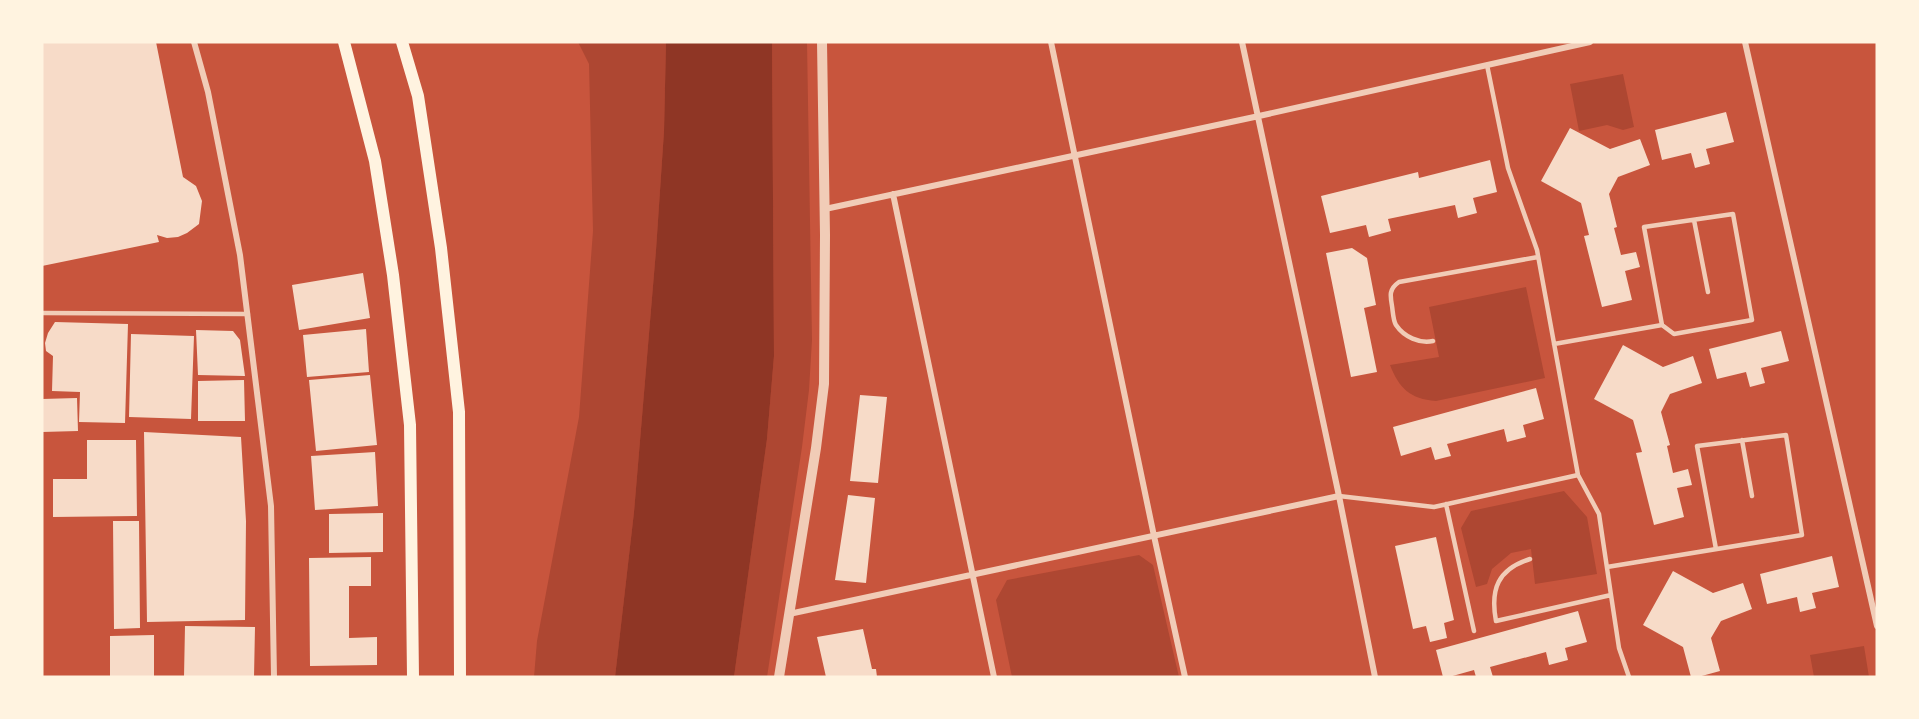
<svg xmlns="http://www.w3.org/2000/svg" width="1919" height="719" font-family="Commissioner,sans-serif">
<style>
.green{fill:#ae4732}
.water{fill:#8f3625}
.building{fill:#f7dbc8}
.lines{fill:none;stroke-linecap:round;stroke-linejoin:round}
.service{stroke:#f1ccb7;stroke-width:4.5}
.minor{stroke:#f1ccb7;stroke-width:6}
.tertiary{stroke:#f1ccb7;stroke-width:10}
.secondary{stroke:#fff3e0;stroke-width:12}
</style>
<rect width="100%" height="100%" fill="#c8553d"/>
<path class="green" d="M 578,42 L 666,42 L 664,131 L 656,250 L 634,512 L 615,677 L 534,677 L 537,641 L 579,417 L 593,231 L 589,64 Z
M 772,42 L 807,42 L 812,340 L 809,390 L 802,447 L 767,677 L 734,677 L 767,439 L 774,356 Z
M 1623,74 L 1634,127 L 1623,130 L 1607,125 L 1579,131 L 1570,84 Z
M 1526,287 L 1545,378 L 1436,401 C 1410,399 1399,388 1390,365 L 1439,357 L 1429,307 Z
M 1564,491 L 1587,517 L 1597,574 L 1535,584 L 1531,549 L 1511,553 L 1492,569 L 1487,584 L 1476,587 L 1461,528 L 1471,511 Z
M 1139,555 L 1153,565 L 1179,677 L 1012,677 L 996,600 L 1007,580 Z
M 1864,646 L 1869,677 L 1814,677 L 1810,655 Z"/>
<path class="water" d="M 666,42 L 772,42 L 774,356 L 767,439 L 734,677 L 615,677 L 634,512 L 656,250 L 664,131 Z"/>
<path class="building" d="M 42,42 L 156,42 L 183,177 L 196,186 L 202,201 L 199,224 L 187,233 L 178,237 L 167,238 L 157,235 L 159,242 L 42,266 Z
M 1726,112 L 1734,142 L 1706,149 L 1710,164 L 1695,168 L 1691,153 L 1662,160 L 1655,130 Z
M 1570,128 L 1610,149 L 1640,139 L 1650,165 L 1618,177 L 1609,194 L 1617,227 L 1614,228 L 1621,255 L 1636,252 L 1640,267 L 1625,271 L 1632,300 L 1602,307 L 1584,236 L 1589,235 L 1581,203 L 1541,181 Z
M 1490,160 L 1497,192 L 1473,198 L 1477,213 L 1458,218 L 1455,205 L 1388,219 L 1391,231 L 1369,237 L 1366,225 L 1330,233 L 1321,196 L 1418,172 L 1419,178 Z
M 1352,248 L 1367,258 L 1376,305 L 1364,308 L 1377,372 L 1351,377 L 1326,253 Z
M 363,273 L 370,318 L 299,330 L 292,285 Z
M 55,322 L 128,324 L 125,423 L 79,422 L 80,392 L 52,391 L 53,356 L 46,351 L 45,343 L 48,333 Z
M 366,329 L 369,372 L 307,377 L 303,335 Z
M 196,330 L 233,331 L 240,340 L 245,376 L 198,375 Z
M 1781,331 L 1789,361 L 1761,368 L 1765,383 L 1750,387 L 1746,372 L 1717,379 L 1709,349 Z
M 131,334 L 194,336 L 191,419 L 129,417 Z
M 1623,345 L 1663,367 L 1693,356 L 1702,383 L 1670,394 L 1661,412 L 1670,445 L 1667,446 L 1673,473 L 1688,469 L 1692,485 L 1677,488 L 1684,517 L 1654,525 L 1636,453 L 1642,452 L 1633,420 L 1594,399 Z
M 370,375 L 377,445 L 316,451 L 309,380 Z
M 244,380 L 245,421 L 198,421 L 198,381 Z
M 1536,388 L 1544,419 L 1523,425 L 1526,437 L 1507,442 L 1504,429 L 1447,444 L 1451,456 L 1435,460 L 1431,447 L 1401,456 L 1393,427 Z
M 860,395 L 887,397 L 878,483 L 850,481 Z
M 77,398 L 78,431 L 42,432 L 42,399 Z
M 144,432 L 241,437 L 246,521 L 245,620 L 147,622 Z
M 87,440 L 136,440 L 137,516 L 53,517 L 53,479 L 87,479 Z
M 375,452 L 378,506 L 315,510 L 311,456 Z
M 848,495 L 875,498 L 866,583 L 835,580 Z
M 383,513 L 383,552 L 329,553 L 329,514 Z
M 113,521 L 139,521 L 140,628 L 114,629 Z
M 1436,537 L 1454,620 L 1444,623 L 1447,638 L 1430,642 L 1426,626 L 1413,629 L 1395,546 Z
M 1832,556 L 1839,587 L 1812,593 L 1816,608 L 1800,612 L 1797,597 L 1767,604 L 1760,574 Z
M 371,557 L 371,586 L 349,586 L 349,638 L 377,637 L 377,665 L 310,666 L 309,558 Z
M 1673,571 L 1713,593 L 1743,583 L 1752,609 L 1721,621 L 1711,638 L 1720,671 L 1698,677 L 1691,677 L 1683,647 L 1643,625 Z
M 1578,611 L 1587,642 L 1565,648 L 1568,660 L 1549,665 L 1546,652 L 1490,667 L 1493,677 L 1476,677 L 1474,670 L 1449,677 L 1443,677 L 1436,650 Z
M 185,626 L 255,627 L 254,677 L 184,677 Z
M 863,629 L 872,669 L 876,669 L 877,677 L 826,677 L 817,637 Z
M 154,635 L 154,677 L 110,677 L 110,636 Z"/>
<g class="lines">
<path class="service" d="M 1694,220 L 1708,292
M 42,313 L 248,314
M 1433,341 C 1420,344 1404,337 1396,325 C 1393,320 1393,312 1392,306 C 1390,295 1389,289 1399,282 L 1538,257
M 1554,344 L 1662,325 L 1674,334 L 1752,320 L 1733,214 L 1644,227 L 1662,325
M 1742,440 L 1752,496
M 1339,496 L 1434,507 L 1578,475 L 1537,250 L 1508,168 L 1487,65
M 1446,504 L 1474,631
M 1530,559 C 1498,569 1490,589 1496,621 L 1611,595 L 1599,514 L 1578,475
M 1607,567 L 1802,535 L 1786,435 L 1697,446 L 1716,549
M 1611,595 L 1619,648 L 1629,677"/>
<path class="minor" d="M 194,42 L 208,92 L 240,255 L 271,506 L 274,677
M 1051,42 L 1154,536 L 1185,677
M 1242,42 L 1339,496 L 1375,677
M 1745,42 L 1877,626
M 893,194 L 994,677
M 825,209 L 1259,116 L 1590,42
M 789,614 L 1339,496"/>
<path class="tertiary" d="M 779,677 L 816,448 L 824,384 L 825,235 L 822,42"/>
<path class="secondary" d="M 344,42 L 375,161 L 393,275 L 410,425 L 413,677
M 402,42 L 418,96 L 441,248 L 459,412 L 460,677"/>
</g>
<rect width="1919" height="719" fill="none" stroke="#fff3e0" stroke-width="87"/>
</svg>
